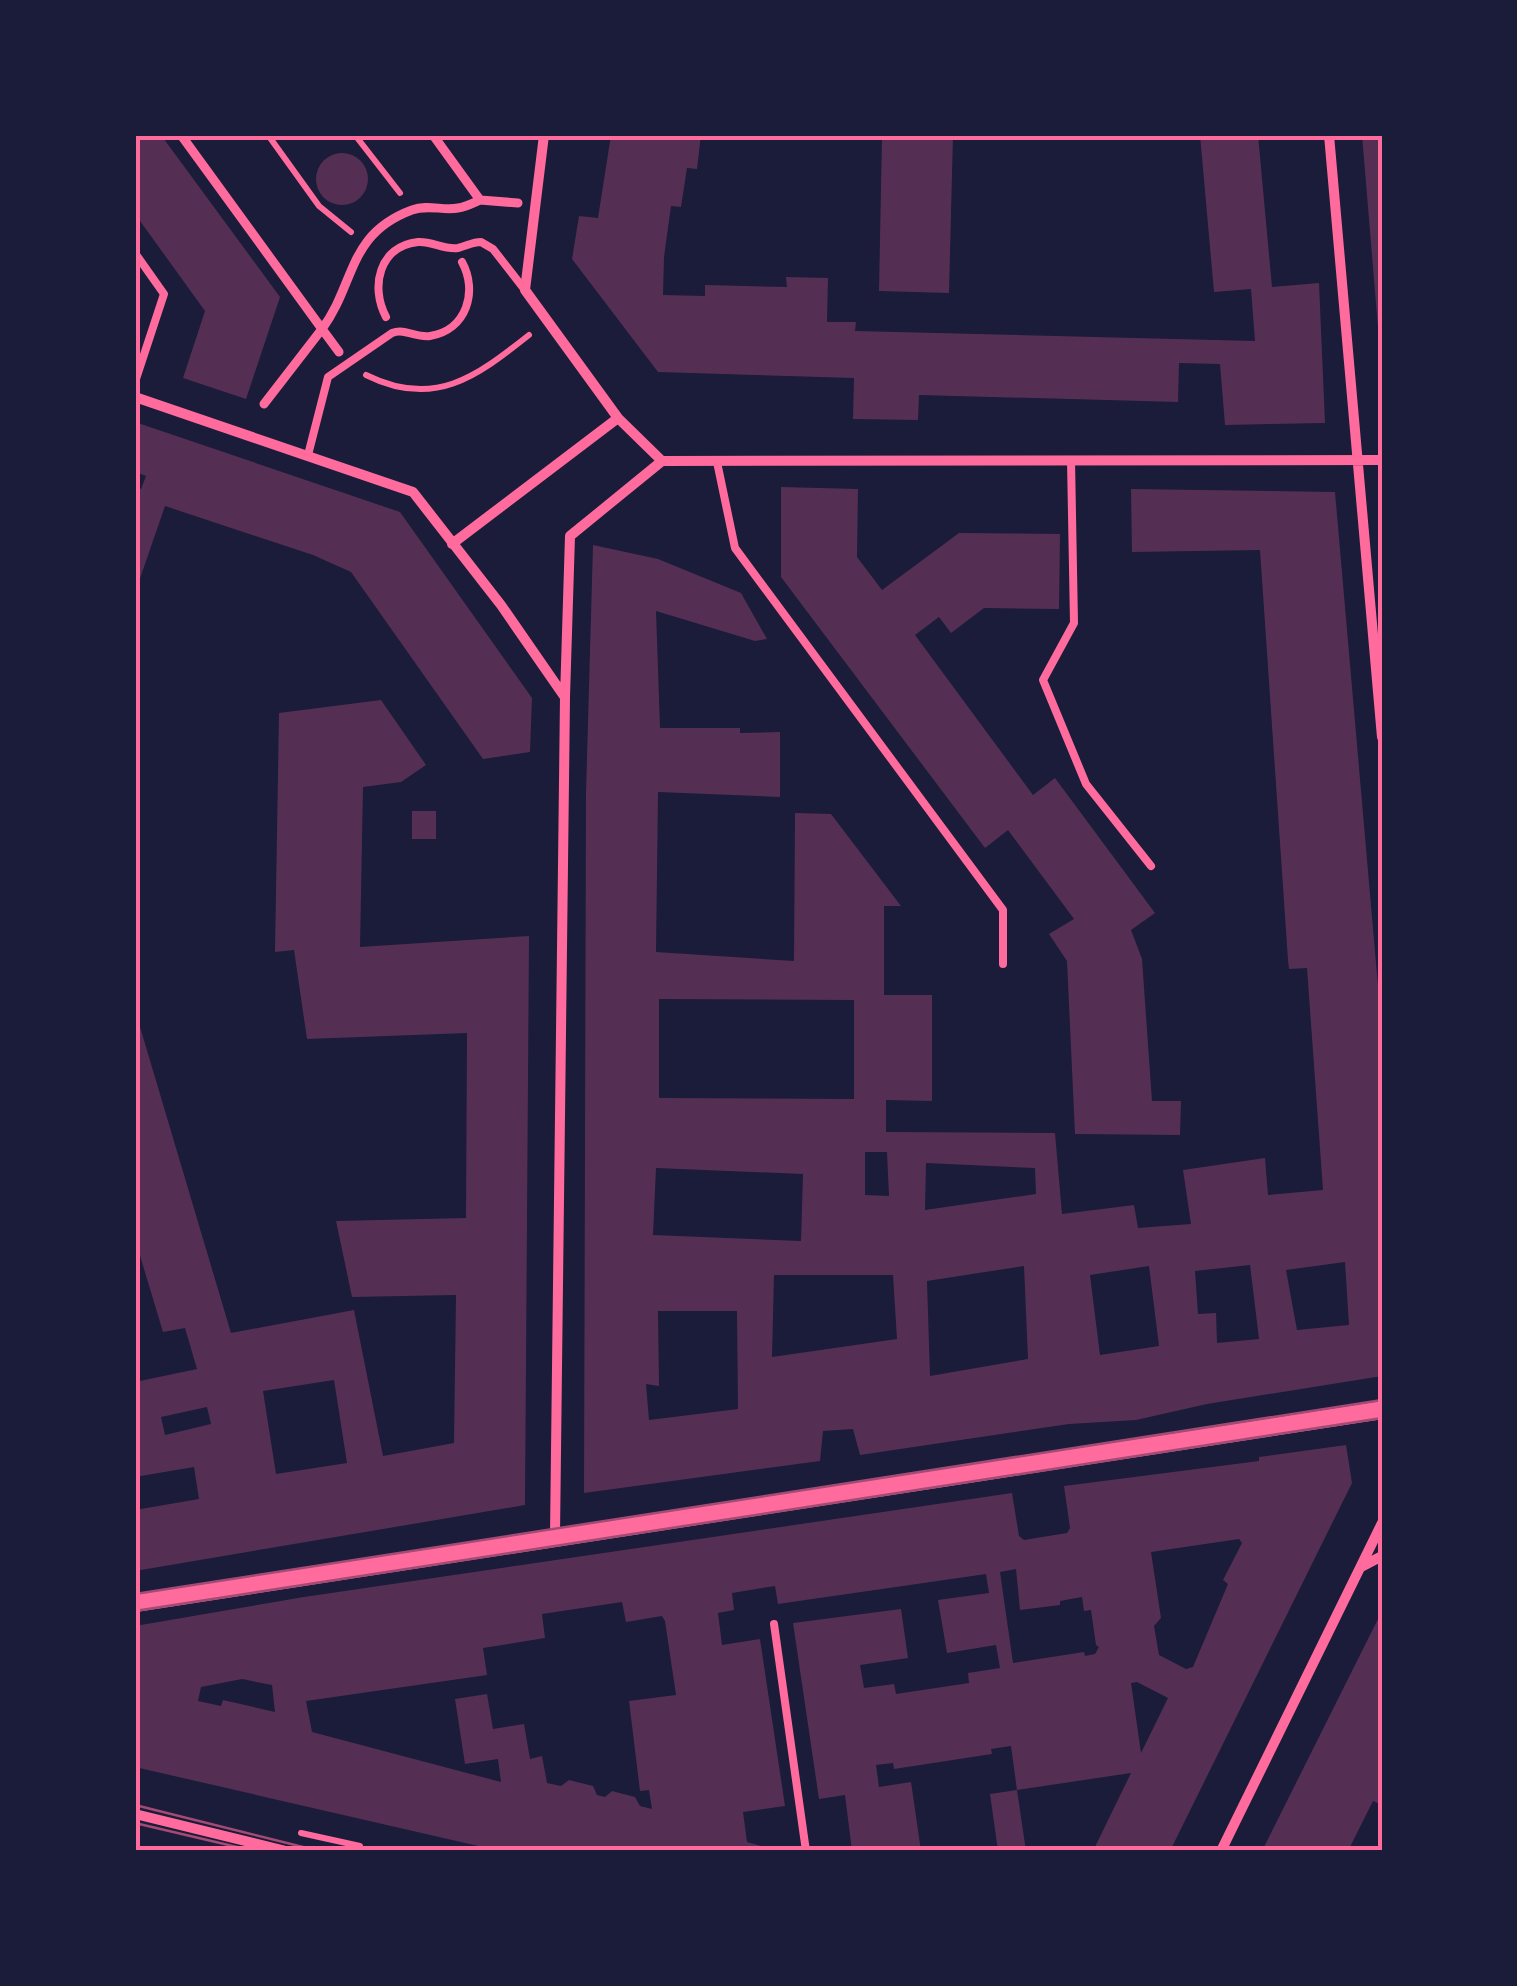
<svg xmlns="http://www.w3.org/2000/svg" width="1517" height="1986" font-family="'Fira Sans',sans-serif">
<style>
.building{fill:#542f53;fill-rule:evenodd}
.lines{fill:none;stroke-linecap:round;stroke-linejoin:round}
.path{stroke:#ff6b9d;stroke-width:6}
.service{stroke:#ff6b9d;stroke-width:8}
.pedestrian{stroke:#ff6b9d;stroke-width:9}
.minor{stroke:#ff6b9d;stroke-width:10}
.tertiary{stroke:#ff6b9d;stroke-width:18}
.tram{stroke:#a44b75;stroke-width:2.5}
.neatline{fill:none;stroke:#ff6b9d;stroke-width:4}
</style>
<rect width="100%" height="100%" fill="#1b1b3a"/>
<path class="building" d="M 135,135 L 161,135 L 280,297 L 246,399 L 183,378 L 205,311 L 135,214 Z
M 611,135 L 701,135 L 697,169 L 687,168 L 681,207 L 671,206 L 664,257 L 663,295 L 705,296 L 705,285 L 787,287 L 786,277 L 828,278 L 827,322 L 856,322 L 855,331 L 1255,341 L 1251,289 L 1214,292 L 1200,135 L 1258,135 L 1272,287 L 1319,283 L 1325,423 L 1225,425 L 1220,364 L 1179,363 L 1178,402 L 919,395 L 918,420 L 853,419 L 854,378 L 658,372 L 572,259 L 579,216 L 598,218 Z
M 882,135 L 953,135 L 949,293 L 879,291 Z
M 1362,135 L 1382,135 L 1382,340 L 1379,340 Z
M316 179a26 26 0 1 1 52 0a26 26 0 1 1-52 0Z
M 135,422 L 400,512 L 532,698 L 530,752 L 483,759 L 351,572 L 313,555 L 165,506 L 135,593 L 135,487 L 141,489 L 146,476 L 135,472 Z
M 781,487 L 858,489 L 857,557 L 882,590 L 959,533 L 1060,534 L 1059,609 L 984,608 L 951,633 L 939,617 L 915,635 L 1033,795 L 1055,778 L 1155,913 L 1131,930 L 1142,959 L 1152,1101 L 1181,1101 L 1180,1135 L 1075,1134 L 1067,961 L 1049,934 L 1074,919 L 1008,830 L 985,848 L 781,577 Z
M 1131,489 L 1335,492 L 1382,1032 L 1382,1376 L 1207,1404 L 1136,1420 L 1069,1424 L 860,1455 L 853,1429 L 823,1431 L 820,1461 L 584,1493 L 586,793 L 593,545 L 658,559 L 741,593 L 767,639 L 755,641 L 656,611 L 660,728 L 740,728 L 740,733 L 780,732 L 780,797 L 658,792 L 656,952 L 794,961 L 795,813 L 831,814 L 901,906 L 884,906 L 884,995 L 932,995 L 932,1101 L 886,1100 L 886,1132 L 1055,1133 L 1062,1214 L 1134,1205 L 1138,1228 L 1191,1224 L 1183,1170 L 1265,1158 L 1268,1195 L 1323,1190 L 1307,968 L 1289,969 L 1288,960 L 1260,550 L 1132,552 ZM 659,999 L 854,1000 L 854,1099 L 659,1098 ZM 865,1152 L 887,1152 L 889,1196 L 865,1195 ZM 926,1163 L 1035,1168 L 1036,1194 L 925,1210 ZM 656,1168 L 803,1174 L 801,1241 L 653,1235 ZM 1345,1262 L 1349,1325 L 1297,1330 L 1286,1270 ZM 1250,1265 L 1259,1339 L 1217,1343 L 1216,1313 L 1198,1314 L 1195,1271 ZM 1024,1266 L 1028,1359 L 930,1376 L 927,1281 ZM 1149,1266 L 1159,1346 L 1100,1355 L 1090,1275 ZM 774,1275 L 893,1275 L 897,1339 L 772,1357 ZM 658,1311 L 737,1311 L 738,1409 L 649,1420 L 646,1384 L 659,1386 Z
M 381,700 L 426,765 L 401,782 L 363,787 L 360,947 L 529,936 L 525,1505 L 135,1571 L 135,1510 L 199,1499 L 194,1467 L 135,1477 L 135,1382 L 197,1369 L 185,1328 L 163,1332 L 135,1239 L 135,1010 L 231,1333 L 354,1310 L 383,1456 L 454,1443 L 456,1295 L 352,1297 L 336,1221 L 466,1218 L 467,1033 L 307,1039 L 294,950 L 275,952 L 279,713 ZM 334,1380 L 347,1463 L 276,1474 L 263,1391 ZM 207,1407 L 211,1424 L 165,1435 L 161,1417 Z
M 412,811 L 436,811 L 436,839 L 412,839 Z
M 1346,1445 L 1352,1483 L 1170,1851 L 1093,1851 L 1131,1773 L 1017,1790 L 1011,1746 L 991,1749 L 992,1754 L 894,1769 L 893,1763 L 876,1765 L 879,1787 L 911,1782 L 921,1851 L 852,1851 L 845,1795 L 819,1799 L 793,1623 L 901,1609 L 908,1658 L 860,1665 L 864,1688 L 894,1684 L 896,1694 L 969,1683 L 968,1673 L 1000,1668 L 996,1645 L 947,1653 L 938,1600 L 989,1593 L 986,1574 L 778,1604 L 775,1586 L 732,1593 L 734,1610 L 718,1613 L 722,1645 L 760,1639 L 785,1806 L 743,1812 L 747,1842 L 779,1851 L 500,1851 L 135,1767 L 135,1702 L 139,1680 L 135,1681 L 135,1626 L 304,1597 L 1012,1493 L 1019,1536 L 1024,1540 L 1067,1533 L 1070,1528 L 1064,1486 L 1259,1461 L 1259,1457 ZM 1239,1539 L 1242,1543 L 1223,1580 L 1228,1584 L 1193,1667 L 1186,1669 L 1159,1655 L 1154,1626 L 1161,1618 L 1151,1552 ZM 1016,1569 L 1020,1610 L 1060,1605 L 1060,1601 L 1082,1597 L 1084,1611 L 1091,1610 L 1096,1645 L 1099,1647 L 1095,1654 L 1085,1656 L 1084,1652 L 1013,1663 L 1000,1572 ZM 622,1602 L 626,1622 L 662,1616 L 665,1621 L 676,1695 L 629,1701 L 640,1791 L 649,1790 L 652,1809 L 640,1806 L 635,1797 L 612,1791 L 605,1797 L 597,1795 L 593,1786 L 569,1780 L 561,1786 L 547,1783 L 542,1756 L 530,1759 L 524,1724 L 493,1729 L 487,1694 L 455,1699 L 465,1764 L 498,1759 L 501,1782 L 312,1732 L 306,1701 L 487,1675 L 483,1648 L 545,1638 L 542,1614 ZM 242,1679 L 272,1685 L 275,1712 L 223,1700 L 221,1706 L 198,1701 L 201,1687 ZM 1137,1682 L 1168,1698 L 1141,1753 L 1131,1683 Z
M 1382,1611 L 1382,1805 L 1373,1801 L 1348,1851 L 1262,1851 Z
M 1017,1790 L 1026,1851 L 998,1851 L 990,1794 Z"/>
<g class="lines">
<path class="path" d="M 268,135 L 319,206 L 351,232
M 355,135 L 400,193
M 366,375 C 434,409 476,377 529,335
M 301,1833 L 360,1846"/>
<path class="service" d="M 135,253 L 164,294 L 135,382
M 386,317 C 370,287 379,246 418,242 C 432,241 444,250 458,248 C 467,246 472,242 481,242 L 493,249 L 525,290
M 308,455 L 328,377 L 392,333 C 405,328 416,338 430,336 C 467,330 478,291 462,262
M 1071,460 L 1074,623 L 1043,680 L 1086,784 L 1151,866
M 717,462 L 735,548 L 1003,910 L 1003,964
M 774,1624 L 806,1851"/>
<path class="pedestrian" d="M 181,135 L 322,329 C 356,283 347,234 412,210 C 428,204 443,211 458,208 C 466,207 473,203 480,200
M 433,135 L 480,200 L 518,203
M 264,404 L 322,329 L 339,352"/>
<path class="minor" d="M 544,135 L 525,290 L 618,418 L 662,461
M 1329,135 L 1382,737
M 135,397 L 413,492 L 501,605 L 564,696
M 452,544 L 618,418
M 555,1536 L 565,697 L 570,536 L 662,461 L 1382,460
M 1361,1567 L 1382,1556
M 135,1814 L 286,1851
M 1221,1851 L 1382,1523"/>
<path class="tertiary" d="M 135,1603 L 1382,1410"/>
<path class="tram" d="M 135,1594 L 1382,1400
M 135,1611 L 1382,1418
M 135,1805 L 319,1851
M 135,1823 L 254,1851"/>
</g>
<rect width="1517" height="1986" fill="none" stroke="#1b1b3a" stroke-width="275"/>
<rect x="138" y="138" width="1242" height="1710" class="neatline"/>
</svg>
